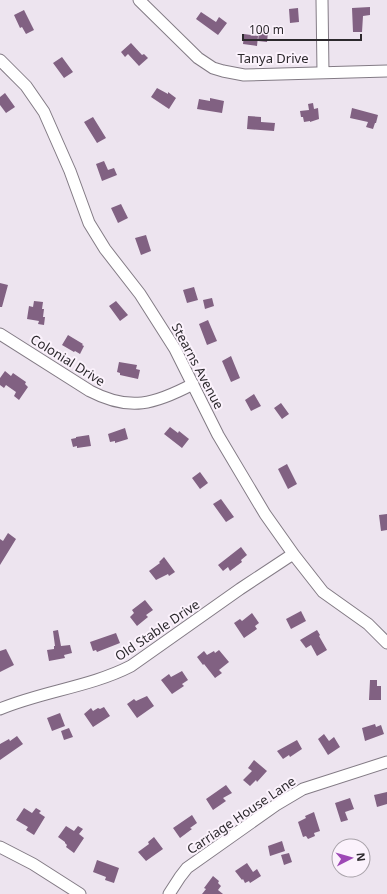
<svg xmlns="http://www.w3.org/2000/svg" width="387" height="894" font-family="'Noto Sans',sans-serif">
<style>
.building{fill:#816182}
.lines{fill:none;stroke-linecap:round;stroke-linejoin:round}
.minor-casing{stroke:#837b85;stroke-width:13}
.minor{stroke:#fff;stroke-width:11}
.labels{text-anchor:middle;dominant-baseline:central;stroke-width:4;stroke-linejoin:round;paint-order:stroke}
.street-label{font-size:13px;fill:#2c292d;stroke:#fbf2fc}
</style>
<rect width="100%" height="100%" fill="#ede4ef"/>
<path class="building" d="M 370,7 L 370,15 L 363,16 L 362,32 L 353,32 L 352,8 Z
M 298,8 L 299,22 L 290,23 L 289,9 Z
M 24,10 L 34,30 L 26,34 L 22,27 L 20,28 L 14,15 Z
M 201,12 L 216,22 L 219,17 L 227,23 L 218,35 L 196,19 Z
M 259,31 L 268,32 L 267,42 L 258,41 Z
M 244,34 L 258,36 L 257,46 L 243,44 Z
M 131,43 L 142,55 L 144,54 L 148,58 L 139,66 L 128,54 L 125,57 L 121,52 Z
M 62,57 L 73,72 L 64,78 L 53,63 Z
M 157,88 L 168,94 L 168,92 L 176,98 L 169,109 L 151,97 Z
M 5,93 L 15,107 L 6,113 L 0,105 L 0,97 Z
M 210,98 L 224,101 L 222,113 L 197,109 L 199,99 L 210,101 Z
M 313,103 L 314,109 L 318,108 L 319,119 L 310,122 L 310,121 L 304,122 L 303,117 L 301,117 L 300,111 L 309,110 L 308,104 Z
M 352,108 L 378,115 L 376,123 L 375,123 L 373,129 L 366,127 L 368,122 L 350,118 Z
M 248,116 L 261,117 L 261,122 L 275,123 L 274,131 L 247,129 Z
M 93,117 L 106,138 L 97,143 L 84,122 Z
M 104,161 L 108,170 L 114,168 L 117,175 L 102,181 L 96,164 Z
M 121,204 L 128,218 L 118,223 L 111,208 Z
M 146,235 L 151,251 L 141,255 L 135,238 Z
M 0,283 L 8,285 L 2,307 L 0,307 Z
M 194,287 L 198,300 L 187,303 L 183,290 Z
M 212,298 L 214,306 L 205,309 L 203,300 Z
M 34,301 L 43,302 L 42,309 L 44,309 L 43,317 L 45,317 L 44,325 L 38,324 L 39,321 L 27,319 L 29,306 L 33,307 Z
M 116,301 L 128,315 L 120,321 L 109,306 Z
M 208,320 L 217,341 L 207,345 L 199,324 Z
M 68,335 L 83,344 L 82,345 L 84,346 L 80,354 L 75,351 L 74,352 L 62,345 Z
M 231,356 L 240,378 L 231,382 L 222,361 Z
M 119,362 L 137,365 L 136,369 L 140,370 L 138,379 L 120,375 L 120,373 L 117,372 Z
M 5,371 L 11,376 L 13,373 L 26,382 L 25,384 L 28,387 L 19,400 L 14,396 L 16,392 L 6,385 L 4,388 L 0,385 L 0,378 Z
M 254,394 L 261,406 L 251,411 L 245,400 Z
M 281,403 L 289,414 L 282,419 L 274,408 Z
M 170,427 L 178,433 L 179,431 L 189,439 L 182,448 L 164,434 Z
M 125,428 L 128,439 L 115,443 L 115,441 L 110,442 L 108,434 Z
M 89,435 L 91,446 L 77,448 L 77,446 L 73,447 L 71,439 L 76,438 L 76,437 Z
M 287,464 L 297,484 L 288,489 L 278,469 Z
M 200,472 L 208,483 L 200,489 L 192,478 Z
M 221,499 L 234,517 L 226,522 L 213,504 Z
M 387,514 L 387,530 L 381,531 L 379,515 Z
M 8,533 L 16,539 L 0,565 L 0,539 L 3,541 Z
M 241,547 L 247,555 L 241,560 L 242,562 L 230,571 L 228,567 L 223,571 L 218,565 Z
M 164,557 L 175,572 L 169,576 L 168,574 L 156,580 L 149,571 L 160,563 L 159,562 Z
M 145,600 L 153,610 L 146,615 L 148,617 L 137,626 L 130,617 L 134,613 L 132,610 Z
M 301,611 L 306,621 L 291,629 L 286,619 Z
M 252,613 L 259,623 L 255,626 L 257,629 L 244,638 L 234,623 L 240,619 L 242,621 Z
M 58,630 L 61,646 L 70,645 L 72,653 L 64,655 L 65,658 L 49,661 L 47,650 L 54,649 L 54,646 L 55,646 L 53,631 Z
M 317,630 L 320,635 L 319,636 L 327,650 L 317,656 L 311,645 L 306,648 L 300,640 Z
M 116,633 L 120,643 L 97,652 L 96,650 L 93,651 L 90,642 Z
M 6,649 L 14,665 L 0,672 L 0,651 Z
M 219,650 L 229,662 L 219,670 L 222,673 L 215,678 L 204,664 L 203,665 L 197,657 L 204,651 L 207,655 L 214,651 L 215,653 Z
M 182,671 L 188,680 L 182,684 L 184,686 L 172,694 L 161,680 L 169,674 L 171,677 Z
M 370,680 L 377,680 L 377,686 L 381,686 L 381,700 L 369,700 Z
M 147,696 L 154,706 L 137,718 L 127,704 L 134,699 L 136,701 Z
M 104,707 L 110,716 L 93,727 L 84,714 L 91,708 L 93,711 L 98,708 L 100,709 Z
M 60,713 L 65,726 L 52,731 L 47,718 Z
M 375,724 L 376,727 L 381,725 L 384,734 L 365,741 L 362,728 Z
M 69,728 L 73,737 L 64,740 L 61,731 Z
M 324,734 L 329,741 L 334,737 L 340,747 L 328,755 L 318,739 Z
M 17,736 L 23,744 L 0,760 L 0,744 L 9,739 L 10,741 Z
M 297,740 L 302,749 L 290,757 L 289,755 L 283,759 L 277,751 Z
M 254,760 L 267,771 L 257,782 L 256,780 L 250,786 L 243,780 L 252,771 L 248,768 Z
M 226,785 L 232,793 L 223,798 L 226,801 L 213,810 L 206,799 Z
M 387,792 L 387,804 L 377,807 L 374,795 Z
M 350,798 L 354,809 L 345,812 L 348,820 L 341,822 L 335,803 Z
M 24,808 L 32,813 L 36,808 L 41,811 L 39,813 L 45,817 L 34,835 L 26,830 L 28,827 L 16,820 Z
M 314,812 L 320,831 L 314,833 L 315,836 L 308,839 L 306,836 L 303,837 L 298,822 L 306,818 L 305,816 Z
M 192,815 L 197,823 L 190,828 L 192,829 L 180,838 L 173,828 Z
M 66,826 L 74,831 L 78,826 L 83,829 L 79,834 L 84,838 L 74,853 L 66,847 L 67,845 L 65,843 L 65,842 L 58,837 Z
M 154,837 L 163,849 L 146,861 L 138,852 L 149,844 L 148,842 Z
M 282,841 L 285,851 L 270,856 L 268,846 Z
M 289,853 L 292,862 L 284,865 L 281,855 Z
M 97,860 L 119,868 L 114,883 L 105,880 L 106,877 L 93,872 Z
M 247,863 L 253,872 L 257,869 L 261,876 L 250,883 L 249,881 L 245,883 L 243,879 L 242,880 L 235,871 Z
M 213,876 L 219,881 L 218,883 L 221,886 L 218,890 L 223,894 L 202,894 L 206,889 L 204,888 Z"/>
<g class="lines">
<defs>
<path id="minor" d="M 139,0 L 198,58 L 213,68 L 223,71 L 244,75 L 387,71
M 322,0 L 323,72
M 0,60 L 26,86 L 44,112 L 70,171 L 89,223 L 105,249 L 140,294 L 175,349 L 218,435 L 265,514 L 294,555 L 323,592 L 368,624 L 387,643
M 0,334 L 90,391 C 130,412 155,404 193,384
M 0,709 C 43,691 90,687 131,666 L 240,589 L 293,554
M 0,847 L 33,864 L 80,894
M 169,894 L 180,877 L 187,868 L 276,805 L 303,789 L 387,762"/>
</defs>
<use href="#minor" class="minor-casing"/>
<use href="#minor" class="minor"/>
</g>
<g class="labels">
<g class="street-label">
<text x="273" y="58">Tanya Drive</text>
<text transform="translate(68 360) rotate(32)">Colonial Drive</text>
<text transform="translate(198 366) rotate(62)">Stearns Avenue</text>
<text transform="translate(157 630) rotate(-34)">Old Stable Drive</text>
<text transform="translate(241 815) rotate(-34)">Carriage House Lane</text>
</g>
</g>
<g transform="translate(351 858) rotate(84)"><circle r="19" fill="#fbf2fc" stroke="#a8a2a9"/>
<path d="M0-3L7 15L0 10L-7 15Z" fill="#9d48b5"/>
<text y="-6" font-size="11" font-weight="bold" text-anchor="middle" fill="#2c292d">N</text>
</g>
<path d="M243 34v6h118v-6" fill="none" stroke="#2c292d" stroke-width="2"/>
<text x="249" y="34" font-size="12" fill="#2c292d" stroke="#fbf2fc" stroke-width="3" paint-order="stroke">100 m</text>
</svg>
